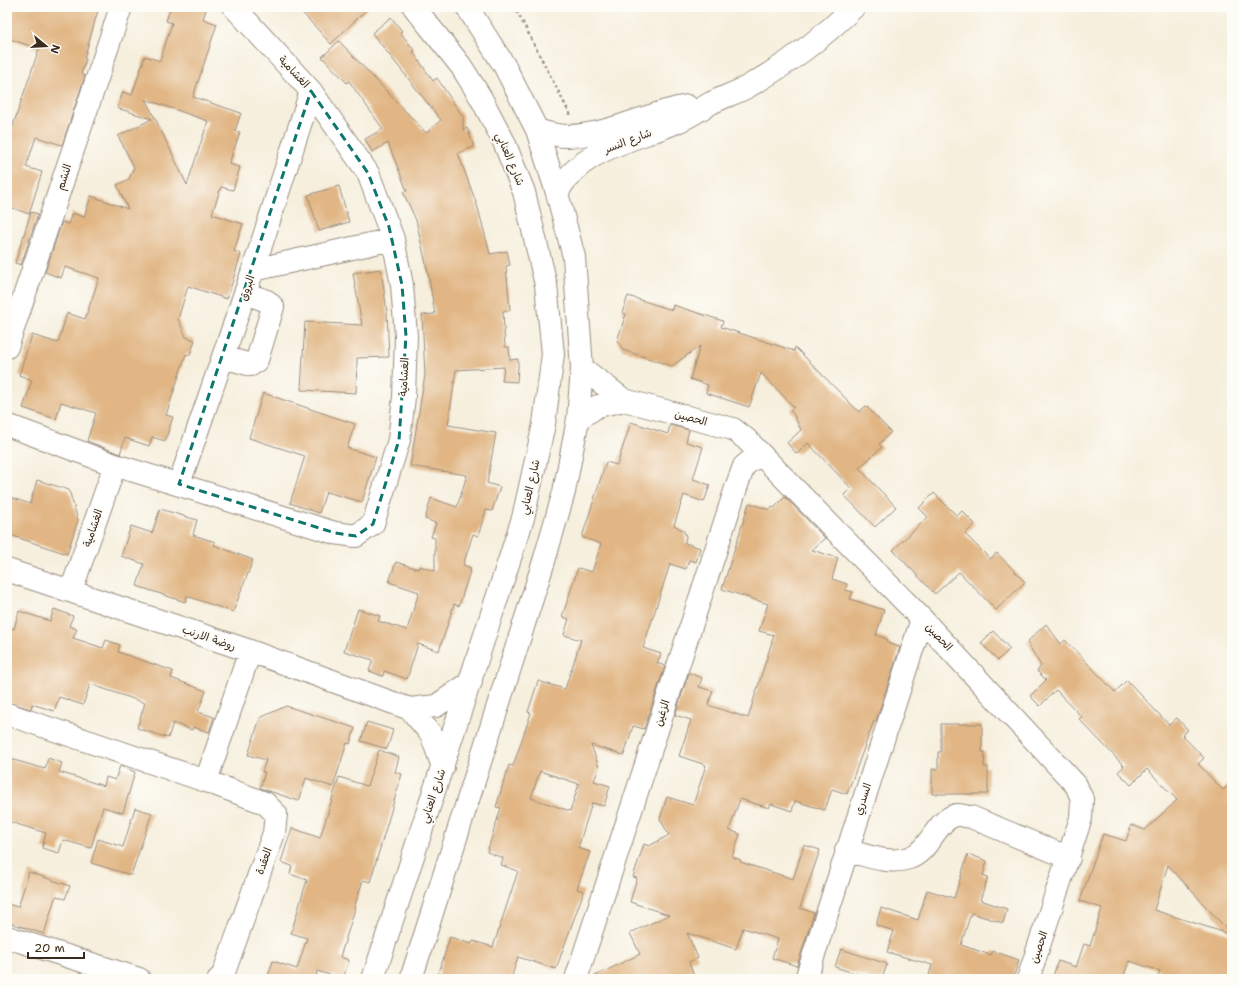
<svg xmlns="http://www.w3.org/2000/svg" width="1239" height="986" font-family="'Shantell Sans','Playpen Sans Arabic',sans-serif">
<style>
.building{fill:#e1b684;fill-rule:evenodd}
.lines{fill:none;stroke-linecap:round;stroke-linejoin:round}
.minor-casing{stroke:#988c7e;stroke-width:24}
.path{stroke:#988c7e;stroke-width:2.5;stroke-dasharray:3 3;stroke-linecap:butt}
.minor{stroke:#fff;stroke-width:22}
.marked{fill:none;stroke:#0f766e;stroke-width:3;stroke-dasharray:8 5;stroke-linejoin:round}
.labels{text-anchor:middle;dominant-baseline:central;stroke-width:4;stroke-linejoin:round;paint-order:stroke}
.street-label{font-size:11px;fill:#3b2a1e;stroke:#fdfcf7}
</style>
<rect width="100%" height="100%" fill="#fdfcf7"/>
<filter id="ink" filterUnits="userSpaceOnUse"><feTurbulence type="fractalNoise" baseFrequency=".025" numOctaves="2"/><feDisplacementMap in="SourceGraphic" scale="8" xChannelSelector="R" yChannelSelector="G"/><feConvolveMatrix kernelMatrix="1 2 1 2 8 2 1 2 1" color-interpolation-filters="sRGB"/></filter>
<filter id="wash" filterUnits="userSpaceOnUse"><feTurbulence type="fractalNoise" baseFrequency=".012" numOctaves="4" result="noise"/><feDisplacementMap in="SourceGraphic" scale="16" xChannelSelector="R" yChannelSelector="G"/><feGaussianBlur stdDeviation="0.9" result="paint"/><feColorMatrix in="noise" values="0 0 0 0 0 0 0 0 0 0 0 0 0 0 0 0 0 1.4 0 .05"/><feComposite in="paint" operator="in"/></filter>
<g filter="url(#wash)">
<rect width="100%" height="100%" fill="#f6efdd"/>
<g id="blocks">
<path class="building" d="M 7,7 L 99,7 L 84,59 L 86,59 L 81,74 L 85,76 L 62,145 L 36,137 L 26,167 L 42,172 L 29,214 L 7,206 L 7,143 L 39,49 L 7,38 Z
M 171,7 L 198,7 L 206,10 L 203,19 L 217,24 L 193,97 L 241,113 L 235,131 L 240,132 L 229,164 L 240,167 L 233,190 L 221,187 L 212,214 L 243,224 L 234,251 L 241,254 L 227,299 L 188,286 L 178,319 L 186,337 L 195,340 L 190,355 L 186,354 L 166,415 L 173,417 L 165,441 L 152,437 L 149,446 L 125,438 L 120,454 L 87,441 L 96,413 L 61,402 L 56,419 L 23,408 L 32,380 L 19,375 L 32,335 L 58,343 L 67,313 L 85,319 L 99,278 L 65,267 L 61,278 L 45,272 L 62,222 L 68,224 L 72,213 L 84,217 L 91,196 L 128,209 L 117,185 L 129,179 L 134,167 L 118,136 L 152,119 L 117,108 L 123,92 L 132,95 L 145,56 L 160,61 L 172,23 L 166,21 ZM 145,99 L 208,121 L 187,185 L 156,120 Z
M 297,7 L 369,7 L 331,44 Z
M 391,17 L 402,31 L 400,32 L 415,51 L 413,52 L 433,81 L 437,78 L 463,117 L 463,130 L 467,128 L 474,147 L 458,153 L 478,208 L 490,254 L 507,251 L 510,265 L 506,266 L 510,310 L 503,311 L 505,347 L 509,347 L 510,360 L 518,359 L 518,367 L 517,382 L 502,381 L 504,367 L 456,370 L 448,425 L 496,433 L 487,483 L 500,487 L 492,511 L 486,510 L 478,536 L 473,534 L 463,565 L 471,568 L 459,606 L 454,604 L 439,651 L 418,644 L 407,679 L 384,671 L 383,676 L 369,671 L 373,660 L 344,651 L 358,609 L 380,616 L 378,621 L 407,630 L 419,592 L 389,582 L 396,562 L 418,569 L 419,566 L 435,571 L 435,538 L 431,537 L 436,523 L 425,519 L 431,498 L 457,507 L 467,475 L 410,466 L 425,375 L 422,315 L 435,314 L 428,273 L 416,220 L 403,192 L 407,191 L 388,143 L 372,152 L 365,139 L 383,129 L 349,81 L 347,83 L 322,57 L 339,41 L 426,133 L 441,120 L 372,33 Z
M 339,186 L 349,222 L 319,231 L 308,195 Z
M 31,212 L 38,214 L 21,265 L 15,263 Z
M 381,269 L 387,312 L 389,357 L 357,358 L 356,393 L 301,390 L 305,322 L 362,325 L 353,273 Z
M 628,296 L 672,310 L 673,305 L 723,321 L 721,327 L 794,351 L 795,347 L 859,412 L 866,406 L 891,432 L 879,444 L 882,447 L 859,468 L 896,507 L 875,527 L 844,495 L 851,488 L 808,443 L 797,454 L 787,443 L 801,430 L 794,415 L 790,410 L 794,407 L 761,373 L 749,407 L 706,393 L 708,385 L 690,379 L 700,346 L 672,366 L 623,350 L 617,341 L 626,314 L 622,313 Z
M 263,393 L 355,424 L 347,448 L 376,457 L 362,502 L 326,492 L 319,513 L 290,503 L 305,456 L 249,438 Z
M 631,422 L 668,434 L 670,425 L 689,430 L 686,442 L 703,447 L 693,479 L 710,485 L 704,502 L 684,495 L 674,525 L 684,531 L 686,536 L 685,543 L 700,548 L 696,562 L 689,560 L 686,569 L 670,564 L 643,648 L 661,654 L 657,663 L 665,666 L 644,729 L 633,726 L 624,755 L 591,745 L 599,767 L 594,781 L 610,786 L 604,806 L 592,803 L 578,848 L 590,852 L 577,889 L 584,891 L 556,969 L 518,957 L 511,979 L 437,979 L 450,937 L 472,944 L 473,941 L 493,947 L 518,871 L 501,865 L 503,858 L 487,852 L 501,808 L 496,807 L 509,765 L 513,766 L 531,713 L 528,712 L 538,681 L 565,689 L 581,640 L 564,635 L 569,619 L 562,617 L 578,568 L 592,572 L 601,544 L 582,537 L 606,462 L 617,465 ZM 540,771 L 579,784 L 570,811 L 531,798 Z
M 37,480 L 69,490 L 78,520 L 67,554 L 7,534 L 7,496 L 30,504 Z
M 934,493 L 957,516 L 962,511 L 975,524 L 965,534 L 990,559 L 997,553 L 1025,582 L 996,610 L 959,572 L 935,594 L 893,550 L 928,517 L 919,508 Z
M 785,497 L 825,538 L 812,550 L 838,558 L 832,579 L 847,584 L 845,590 L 853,592 L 850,599 L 884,610 L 876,635 L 887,639 L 889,644 L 900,647 L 876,721 L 874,721 L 847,794 L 832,789 L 825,810 L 795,801 L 792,811 L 771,804 L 769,808 L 740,799 L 729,830 L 740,834 L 732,857 L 741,860 L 740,862 L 793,879 L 804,845 L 820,850 L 800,908 L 814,913 L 797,966 L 772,958 L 778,939 L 743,928 L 736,949 L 687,933 L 698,958 L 689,962 L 695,979 L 589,979 L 640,954 L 630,933 L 669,915 L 630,902 L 637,878 L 633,877 L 644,844 L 649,846 L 669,835 L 660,819 L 667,797 L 693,805 L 706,765 L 679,756 L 691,720 L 675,715 L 689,673 L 702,678 L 699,687 L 713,691 L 708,705 L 748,718 L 774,635 L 759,631 L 768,604 L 722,589 L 749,503 L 770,510 L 772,507 L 774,508 Z
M 160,509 L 197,520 L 193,535 L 215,542 L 214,545 L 253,560 L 233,612 L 187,596 L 185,602 L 137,586 L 144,564 L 121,556 L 131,526 L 152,533 Z
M 54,609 L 73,616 L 69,626 L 77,629 L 73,638 L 103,648 L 106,640 L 120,645 L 118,652 L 173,671 L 171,678 L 206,691 L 198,712 L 214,717 L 209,732 L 193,727 L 192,730 L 173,723 L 168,738 L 137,728 L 145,703 L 90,684 L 83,705 L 59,697 L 54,711 L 32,704 L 31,709 L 7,702 L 7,627 L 14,629 L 19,611 L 50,621 Z
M 1046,624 L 1061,644 L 1065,640 L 1115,692 L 1127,680 L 1169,725 L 1177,718 L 1188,730 L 1182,735 L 1204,758 L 1198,764 L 1223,790 L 1232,782 L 1232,979 L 1157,979 L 1160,971 L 1129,961 L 1123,979 L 1052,979 L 1058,961 L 1076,967 L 1084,944 L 1090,946 L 1102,908 L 1080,901 L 1103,834 L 1126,841 L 1131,825 L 1145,830 L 1177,800 L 1147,769 L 1131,785 L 1118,772 L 1124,766 L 1079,719 L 1082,717 L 1056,690 L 1040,706 L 1030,696 L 1046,680 L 1037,671 L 1041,666 L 1027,642 ZM 1168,865 L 1232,935 L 1154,910 Z
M 993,631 L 1010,649 L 998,660 L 981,643 Z
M 286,706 L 355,728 L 350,744 L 347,743 L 333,787 L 306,778 L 299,801 L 260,788 L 265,772 L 262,772 L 266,760 L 248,755 L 260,718 Z
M 367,722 L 393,730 L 387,749 L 361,741 Z
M 941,724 L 982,724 L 982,752 L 985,752 L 984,767 L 988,767 L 988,794 L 932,794 L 932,769 L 938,769 L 938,752 L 941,752 Z
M 379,750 L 399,757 L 395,772 L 402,774 L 370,882 L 363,880 L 354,908 L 355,909 L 340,957 L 349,960 L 343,979 L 317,971 L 316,975 L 319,976 L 319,979 L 267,979 L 273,961 L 297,969 L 307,938 L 291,933 L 307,880 L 290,874 L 292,866 L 281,862 L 292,828 L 320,838 L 339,777 L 367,786 Z
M 7,758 L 45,769 L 48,758 L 62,763 L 59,772 L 104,786 L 106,777 L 115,780 L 120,766 L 135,772 L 123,813 L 103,807 L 91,848 L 63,840 L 59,853 L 42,848 L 46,833 L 7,821 Z
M 135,808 L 152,813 L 131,875 L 91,863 L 98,839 L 123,847 Z
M 968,854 L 987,861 L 983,875 L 988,877 L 980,900 L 1007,909 L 1003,923 L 971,913 L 961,945 L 991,955 L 993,951 L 1019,960 L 1013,979 L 928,979 L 932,965 L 887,952 L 894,931 L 876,925 L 881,908 L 918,920 L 927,890 L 954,898 Z
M 29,872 L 70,886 L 65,899 L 57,896 L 55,898 L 44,934 L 7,922 L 7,904 L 18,907 Z
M 841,949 L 887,964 L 882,979 L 873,979 L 835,967 Z"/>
</g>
</g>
<g filter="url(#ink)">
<use href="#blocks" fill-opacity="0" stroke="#988c7e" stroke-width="1"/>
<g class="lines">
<defs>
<path id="minor" d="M 537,130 C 546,133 557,136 567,136 C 608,136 647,113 687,106
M 557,193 C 582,147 635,141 679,121 C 691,116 700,109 711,103 C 723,97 736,93 747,87 C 787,65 822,38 854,7
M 253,270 L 393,239
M 7,347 L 121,7
M 223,357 L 251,365 L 257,360 L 273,307 L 267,301 L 245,293
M 582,368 L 624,400 L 733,429 L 746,439 L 922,619 L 1076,785 L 1082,799 L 1081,818 L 1028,979
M 578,419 L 598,406 L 624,400
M 7,425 L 115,465 L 335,533 L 356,536 L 373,524 L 399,440 L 404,397 L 406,336 L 402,285 L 393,239 L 368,173 L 311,91 L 234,7
M 179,484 L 253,270 L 311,91
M 7,570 L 250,651 L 410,709 L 436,706 L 471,682
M 71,591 L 115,465
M 410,709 L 431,734 L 443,767
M 7,714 L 206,781 L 265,803 L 276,814 L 274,833 L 223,975 L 219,979
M 206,781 L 250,651
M 846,850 C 865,855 889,865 909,858 C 930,851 935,821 956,815 C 960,814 966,817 971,817 L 1069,858
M 7,937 L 139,979
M 373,979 L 523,518 L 544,424 L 553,354 L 546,285 L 524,192 L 504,142 L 481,98 L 461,66 L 414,7
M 411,979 L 544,561 L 564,492 L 578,419 L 582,368 L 574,257 L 557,193 L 537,130 L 504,65 L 467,7
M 576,979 L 737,485 L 744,466 L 759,454
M 806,979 L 922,619"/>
</defs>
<use href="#minor" class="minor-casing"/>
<path class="path" d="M 512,7 L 519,15 L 571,116"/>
<use href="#minor" class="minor"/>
</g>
</g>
<path class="marked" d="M 311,91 L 368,173 L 389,227 L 402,285 L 406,336 L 399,440 L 373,524 L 356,536 L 335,533 L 179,484 Z"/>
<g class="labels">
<g class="street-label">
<text transform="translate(294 72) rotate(47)">الغشامية</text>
<text transform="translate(628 141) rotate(-21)">شارع النسر</text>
<text transform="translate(510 159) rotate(67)">شارع العنابي</text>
<text transform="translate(64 177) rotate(-72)">النشم</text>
<text transform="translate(247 288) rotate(-71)">البروق</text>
<text transform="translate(404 377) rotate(-87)">الغشامية</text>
<text transform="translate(691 418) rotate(15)">الحصين</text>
<text transform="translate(530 487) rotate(-77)">شارع العنابي</text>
<text transform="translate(93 528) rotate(-71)">الغشامية</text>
<text transform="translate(939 637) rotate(47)">الحصين</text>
<text transform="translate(209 638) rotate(19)">روضة الارنب</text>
<text transform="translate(662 713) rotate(-72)">الزغين</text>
<text transform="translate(433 796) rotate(-71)">شارع العنابي</text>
<text transform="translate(863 799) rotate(-72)">السدري</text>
<text transform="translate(264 861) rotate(-70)">العقدة</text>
<text transform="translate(1039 947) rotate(-71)">الحصين</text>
</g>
</g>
<rect width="1239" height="986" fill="none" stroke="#fdfcf7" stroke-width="24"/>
<g transform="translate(46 46) rotate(108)" stroke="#fdfcf7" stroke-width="3" paint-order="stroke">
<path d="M0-3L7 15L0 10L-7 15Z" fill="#3b2a1e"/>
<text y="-6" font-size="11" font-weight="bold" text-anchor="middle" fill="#3b2a1e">N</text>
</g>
<path d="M28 952v6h56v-6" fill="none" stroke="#3b2a1e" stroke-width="2"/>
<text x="34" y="952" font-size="12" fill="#3b2a1e" stroke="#fdfcf7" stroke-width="3" paint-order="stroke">20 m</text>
</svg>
